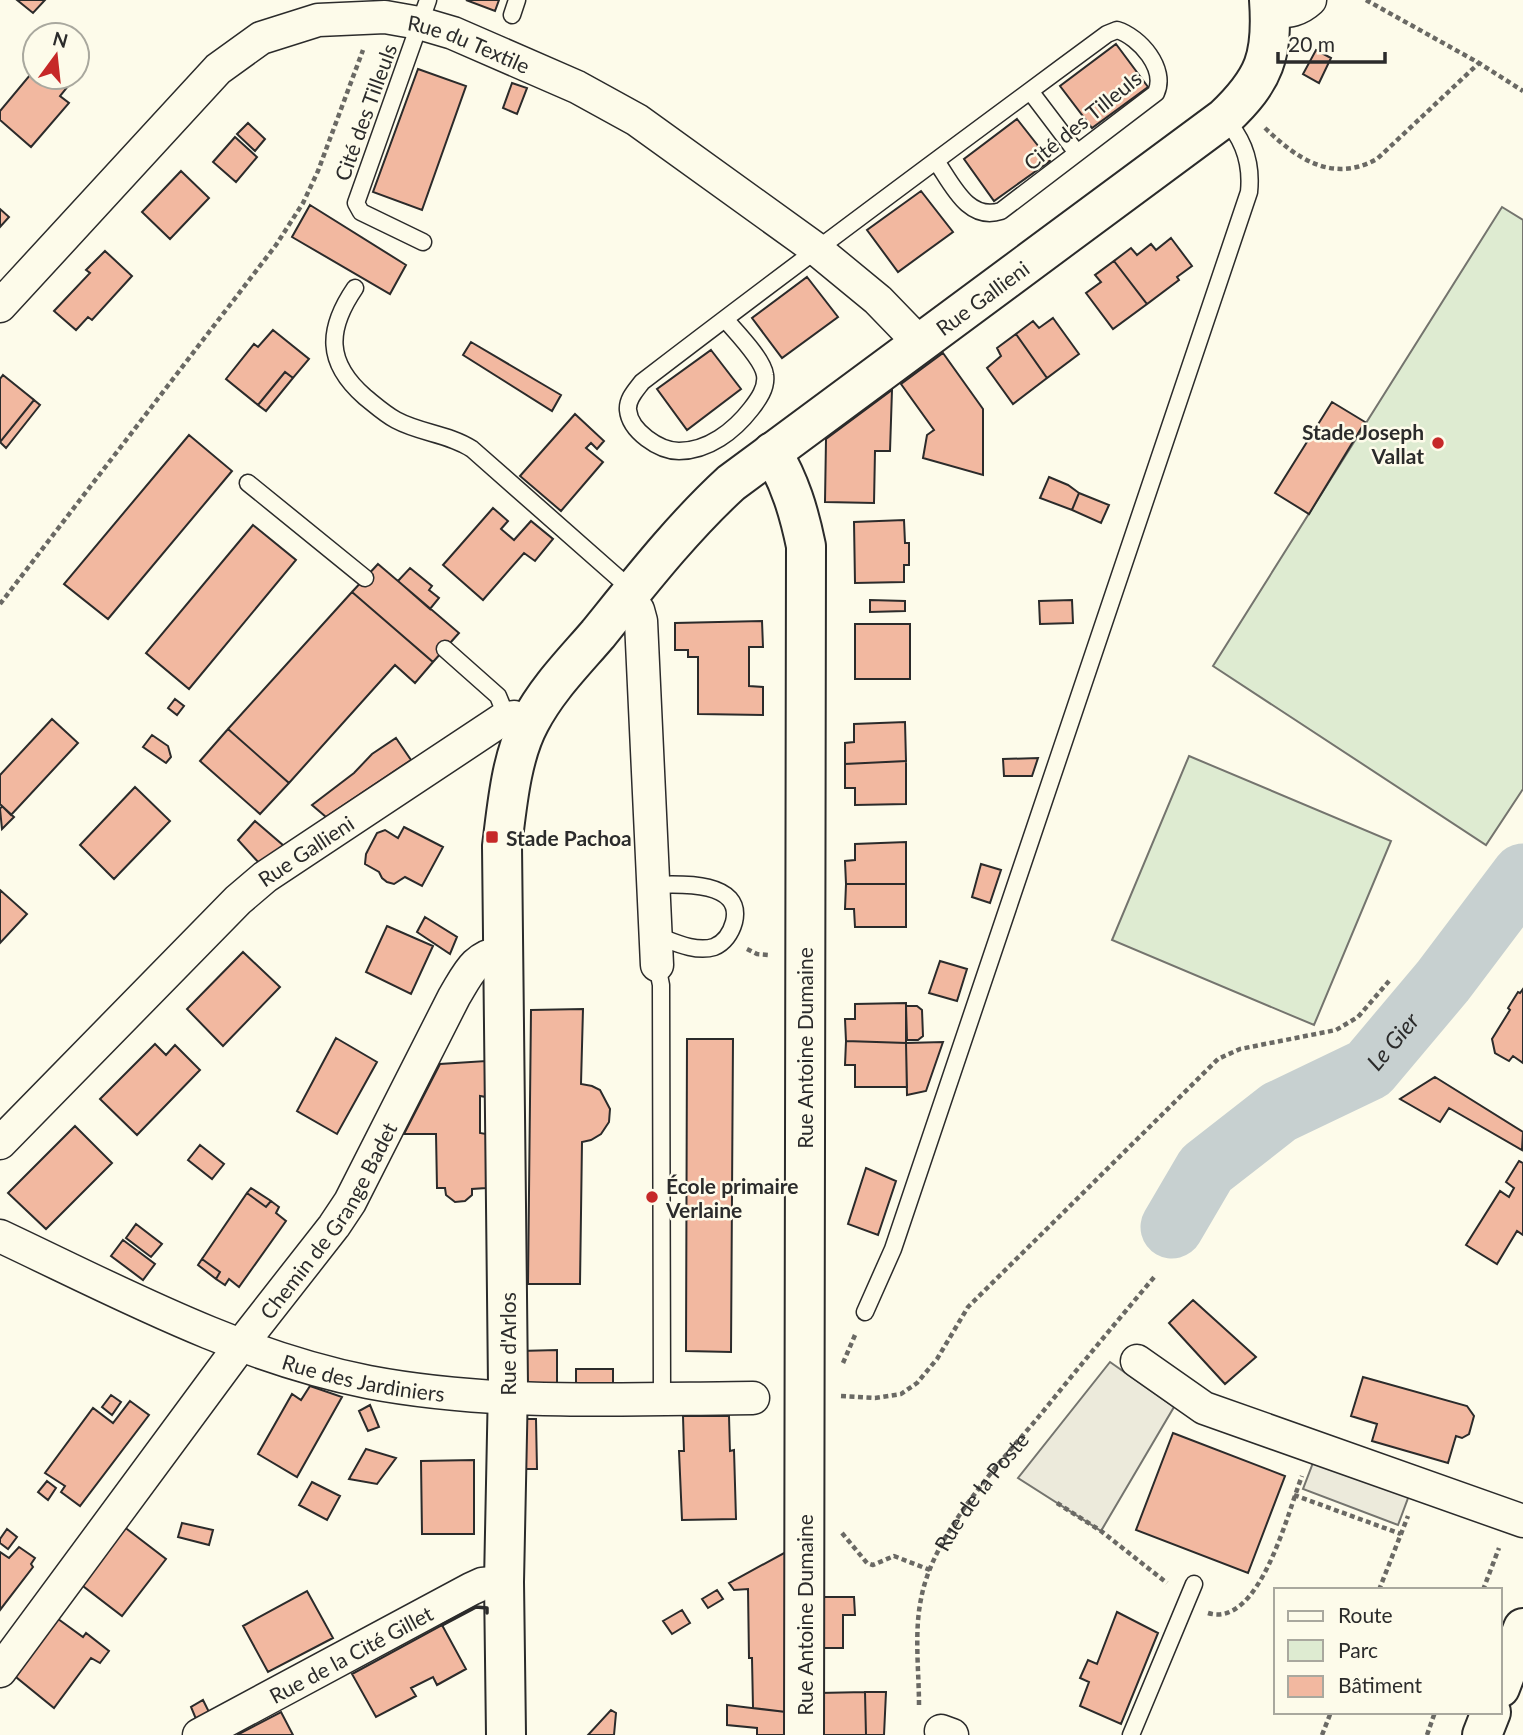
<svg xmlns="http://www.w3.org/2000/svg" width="1523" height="1735" font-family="Lato,sans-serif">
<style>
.green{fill:#deebd1;stroke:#74746e;stroke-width:2}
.parking{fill:#eceadb;stroke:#74746e;stroke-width:2}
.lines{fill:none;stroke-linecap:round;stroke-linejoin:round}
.river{stroke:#c7d0d0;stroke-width:63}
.building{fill:#f2b8a0;stroke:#2b2b2b;stroke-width:2}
.lane-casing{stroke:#2b2b2b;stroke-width:19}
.street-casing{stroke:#2b2b2b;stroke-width:35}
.secondary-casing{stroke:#2b2b2b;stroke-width:42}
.path{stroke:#6a6964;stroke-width:4.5;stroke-dasharray:5 3.5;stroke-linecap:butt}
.lane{stroke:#fdfbea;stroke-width:16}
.street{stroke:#fdfbea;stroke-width:32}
.secondary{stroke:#fdfbea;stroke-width:38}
.wall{stroke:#2b2b2b;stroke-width:3.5}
.poi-dot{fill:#c62828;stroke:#fdfbea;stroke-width:2.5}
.labels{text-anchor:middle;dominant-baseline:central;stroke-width:5;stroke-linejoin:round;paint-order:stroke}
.street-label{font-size:21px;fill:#2b2b2b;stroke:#fdfbea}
.poi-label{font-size:21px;font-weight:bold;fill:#2b2b2b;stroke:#fdfbea;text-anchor:start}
.water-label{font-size:23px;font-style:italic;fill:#2b2b2b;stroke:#fdfbea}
</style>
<rect width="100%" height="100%" fill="#fdfbea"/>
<path class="green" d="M 1502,207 L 1523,220 L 1523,789 L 1486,845 L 1213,666 Z
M 1189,756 L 1391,841 L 1314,1025 L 1112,940 Z"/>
<path class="parking" d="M 1110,1362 L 1174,1407 L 1101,1531 L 1018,1478 Z
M 1316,1455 L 1411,1490 L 1398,1525 L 1303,1489 Z"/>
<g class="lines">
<path class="river" id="s1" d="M 1172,1227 L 1206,1169 L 1279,1112 L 1369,1069 L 1443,981 L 1523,875"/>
</g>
<path class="building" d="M 17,0 L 45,0 L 33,13 Z
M 466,0 L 499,0 L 495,11 Z
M 1116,44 L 1148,87 L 1092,128 L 1060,86 Z
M 1316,50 L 1331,58 L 1319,83 L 1303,74 Z
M 35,69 L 35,77 L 69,77 L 73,80 L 60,96 L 69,103 L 31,147 L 0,120 L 0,111 Z
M 418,69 L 466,86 L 422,210 L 373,192 Z
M 512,83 L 527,88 L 517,114 L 503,108 Z
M 1017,119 L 1050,161 L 994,201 L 964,159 Z
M 248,123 L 265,139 L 255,151 L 237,134 Z
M 235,137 L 257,157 L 236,182 L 213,162 Z
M 181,171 L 209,198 L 170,239 L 142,212 Z
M 921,191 L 953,232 L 898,272 L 867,230 Z
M 310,205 L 406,265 L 390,294 L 292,237 Z
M 0,209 L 9,217 L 0,227 Z
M 1171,238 L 1192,266 L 1177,277 L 1179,280 L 1147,304 L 1114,261 L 1131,248 L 1137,255 L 1151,244 L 1156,250 Z
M 105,251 L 132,276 L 92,320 L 88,317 L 76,330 L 54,311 L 90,273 L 86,270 Z
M 1114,261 L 1147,304 L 1113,329 L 1086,293 L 1101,282 L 1095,275 Z
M 807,277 L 838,317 L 782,358 L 752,318 Z
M 1053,318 L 1079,354 L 1047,378 L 1016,334 L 1033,321 L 1039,328 Z
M 273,330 L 309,359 L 293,378 L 285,372 L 258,405 L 226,379 L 254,344 L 258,347 Z
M 1016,334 L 1047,378 L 1013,404 L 987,368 L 1001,356 L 997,348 Z
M 471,342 L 561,395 L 552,411 L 463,355 Z
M 711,350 L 741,389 L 687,430 L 657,389 Z
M 943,353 L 983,409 L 983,475 L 923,458 L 927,435 L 934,430 L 901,384 Z
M 285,372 L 293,378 L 266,411 L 258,405 Z
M 3,375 L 34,400 L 0,442 L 0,379 Z
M 892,390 L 890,451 L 875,451 L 874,503 L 825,502 L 826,439 Z
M 34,400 L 40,405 L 6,448 L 0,442 Z
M 1332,402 L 1365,422 L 1309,514 L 1275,493 Z
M 575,414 L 604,441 L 597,449 L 591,443 L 586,448 L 603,462 L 561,511 L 520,476 Z
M 189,435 L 232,471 L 108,619 L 64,584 Z
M 1049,477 L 1068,485 L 1079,493 L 1072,510 L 1040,498 Z
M 1079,493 L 1109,505 L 1101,523 L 1072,510 Z
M 493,508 L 508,521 L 501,529 L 514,540 L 531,521 L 553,539 L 535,561 L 524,553 L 483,600 L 443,565 Z
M 904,520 L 905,543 L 909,543 L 909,565 L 904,565 L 904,582 L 855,583 L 854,522 Z
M 253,525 L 296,560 L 189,689 L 146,653 Z
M 378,564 L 459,633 L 433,662 L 352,592 Z
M 410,568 L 432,586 L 429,590 L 439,598 L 430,609 L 398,581 Z
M 352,592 L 433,662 L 415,683 L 395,665 L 289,783 L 228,729 Z
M 870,600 L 905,601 L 905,611 L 870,612 Z
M 1072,600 L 1073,623 L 1040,624 L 1039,601 Z
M 762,621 L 763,647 L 749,647 L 749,686 L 763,687 L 763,715 L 698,714 L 698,657 L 688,657 L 688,650 L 675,650 L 675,623 Z
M 855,624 L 910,624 L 910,679 L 855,679 Z
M 175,699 L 184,706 L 177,715 L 168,708 Z
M 52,719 L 78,743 L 11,815 L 0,804 L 0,775 Z
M 905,722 L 906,761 L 845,764 L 845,743 L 854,742 L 854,724 Z
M 228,729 L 289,783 L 260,814 L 200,761 Z
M 152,735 L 168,746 L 171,757 L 166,763 L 143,747 Z
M 396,738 L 411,760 L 326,817 L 312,805 L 354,773 L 372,754 Z
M 1038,758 L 1032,776 L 1004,776 L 1003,759 Z
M 906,761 L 906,804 L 855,805 L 855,788 L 845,788 L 845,764 Z
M 135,787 L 170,821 L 114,879 L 80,845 Z
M 2,806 L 14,817 L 2,829 L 0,809 Z
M 255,821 L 284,846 L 259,863 L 238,840 Z
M 404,827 L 443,847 L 422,886 L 405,877 L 394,884 L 387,882 L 382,878 L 379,872 L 365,864 L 366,854 L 377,833 L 385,830 L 398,838 Z
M 906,842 L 906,884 L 846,884 L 845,861 L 855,860 L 855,844 Z
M 981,864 L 1001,870 L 990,903 L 972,897 Z
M 846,884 L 906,884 L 906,927 L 855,927 L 854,909 L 845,909 Z
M 0,890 L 27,914 L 0,943 Z
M 425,917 L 457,937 L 450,954 L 417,932 Z
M 387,926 L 433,946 L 411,994 L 366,972 Z
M 243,952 L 280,987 L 223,1046 L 187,1009 Z
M 940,961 L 967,969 L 957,1001 L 929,993 Z
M 1523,989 L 1523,1063 L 1513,1056 L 1509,1061 L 1495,1053 L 1492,1039 L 1510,1010 L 1508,1008 L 1518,992 L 1520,993 Z
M 906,1003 L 906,1043 L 846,1041 L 845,1019 L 855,1019 L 855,1004 Z
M 906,1006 L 917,1006 L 922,1010 L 923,1036 L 918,1040 L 907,1040 Z
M 583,1009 L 581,1084 L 592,1086 L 600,1090 L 610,1109 L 609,1122 L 601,1134 L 591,1140 L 582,1142 L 580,1284 L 528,1284 L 531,1010 Z
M 336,1038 L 377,1062 L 337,1134 L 297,1111 Z
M 687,1039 L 733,1039 L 731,1352 L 686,1351 Z
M 846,1041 L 906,1043 L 907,1087 L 855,1087 L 855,1065 L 845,1065 Z
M 943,1042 L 926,1091 L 907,1095 L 906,1043 Z
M 155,1044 L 166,1055 L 175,1045 L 200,1070 L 137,1135 L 100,1099 Z
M 486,1061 L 486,1097 L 480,1096 L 480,1133 L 486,1134 L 486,1188 L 472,1189 L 472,1195 L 465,1201 L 455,1202 L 446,1195 L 445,1188 L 437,1188 L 436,1134 L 404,1134 L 440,1064 Z
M 1435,1077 L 1523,1132 L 1522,1150 L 1449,1108 L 1440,1122 L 1400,1099 Z
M 75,1126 L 112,1163 L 46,1229 L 8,1193 Z
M 200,1145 L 224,1164 L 212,1179 L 188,1160 Z
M 1519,1161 L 1523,1163 L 1523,1235 L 1517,1231 L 1497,1264 L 1466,1245 L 1500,1191 L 1509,1197 L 1514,1188 L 1506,1182 Z
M 866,1168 L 896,1181 L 878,1235 L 848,1224 Z
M 251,1188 L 271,1201 L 266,1207 L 247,1193 Z
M 247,1193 L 266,1207 L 271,1201 L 279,1207 L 276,1213 L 286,1221 L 239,1287 L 229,1279 L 225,1285 L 216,1279 L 220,1272 L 202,1259 Z
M 136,1224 L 162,1244 L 151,1257 L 126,1238 Z
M 123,1240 L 155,1264 L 143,1280 L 111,1256 Z
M 202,1259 L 220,1272 L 216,1279 L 198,1265 Z
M 1193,1300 L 1256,1357 L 1225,1384 L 1169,1323 Z
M 557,1350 L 557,1383 L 520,1383 L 520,1351 Z
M 576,1369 L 613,1369 L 613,1384 L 576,1384 Z
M 1363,1377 L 1467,1406 L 1474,1416 L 1469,1434 L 1462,1438 L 1456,1436 L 1448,1463 L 1372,1441 L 1377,1424 L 1351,1416 Z
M 310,1386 L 342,1397 L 297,1477 L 258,1454 L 292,1394 L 301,1400 Z
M 111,1395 L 121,1402 L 112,1415 L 102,1407 Z
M 130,1401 L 149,1415 L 80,1506 L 61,1492 L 65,1486 L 45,1473 L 93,1408 L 113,1423 Z
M 370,1405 L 379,1427 L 368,1431 L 359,1411 Z
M 683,1416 L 729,1416 L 730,1451 L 734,1450 L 736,1519 L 682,1520 L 679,1451 L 684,1451 Z
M 521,1419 L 536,1419 L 537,1469 L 520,1469 Z
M 1173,1433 L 1285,1476 L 1248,1573 L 1136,1530 Z
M 366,1449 L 396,1458 L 377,1484 L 349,1479 Z
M 474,1460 L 474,1534 L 422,1534 L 421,1461 Z
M 47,1481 L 56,1488 L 48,1500 L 38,1492 Z
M 312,1482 L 340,1496 L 327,1520 L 299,1505 Z
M 182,1523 L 213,1530 L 209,1545 L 178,1537 Z
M 123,1526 L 166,1559 L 122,1616 L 79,1583 Z
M 7,1529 L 17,1537 L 8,1549 L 0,1543 L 0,1539 Z
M 19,1547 L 35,1558 L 31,1564 L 33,1567 L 0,1610 L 0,1552 L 9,1558 Z
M 786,1552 L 786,1712 L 753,1708 L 752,1658 L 749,1658 L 748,1589 L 734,1590 L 729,1583 Z
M 717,1590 L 723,1599 L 708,1608 L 702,1599 Z
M 307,1591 L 333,1638 L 268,1672 L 243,1626 Z
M 816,1597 L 854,1597 L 855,1615 L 843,1615 L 843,1648 L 817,1648 Z
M 682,1610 L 690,1623 L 672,1634 L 663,1621 Z
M 1117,1612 L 1158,1633 L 1121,1724 L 1080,1706 L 1089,1682 L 1080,1678 L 1088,1660 L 1097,1664 Z
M 54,1616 L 83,1637 L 86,1633 L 109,1651 L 100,1663 L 91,1658 L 54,1708 L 11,1673 Z
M 442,1625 L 466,1669 L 437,1685 L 433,1677 L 411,1688 L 416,1696 L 376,1717 L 352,1674 Z
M 865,1692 L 866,1735 L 820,1735 L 819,1693 Z
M 865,1692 L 886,1692 L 884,1735 L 866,1735 Z
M 203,1700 L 209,1712 L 196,1719 L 191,1707 Z
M 727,1705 L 786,1712 L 786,1735 L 757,1735 L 757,1728 L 727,1725 Z
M 611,1710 L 616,1713 L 614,1735 L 588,1735 Z
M 281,1712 L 293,1735 L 237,1735 Z"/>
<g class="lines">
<defs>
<path id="lane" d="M 512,15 L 517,0
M 1030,91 L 1077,153
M 423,242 L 361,212 L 356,203 L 428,0
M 355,288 C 327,329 325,362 365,397 C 375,405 385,414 396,420 C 420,433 449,434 472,449 L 633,591
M 725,319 C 736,332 763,359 765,375 C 767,388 758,400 751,409 C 734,431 708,451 679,451 C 659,451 630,431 628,410 C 627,399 636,390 642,382 C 796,264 951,149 1107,34 L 1117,30 C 1140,37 1167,69 1156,93 L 1001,211 C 968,222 952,184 936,161
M 248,483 L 365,578
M 445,649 L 498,696 L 507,718
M 653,885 C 678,884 744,880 734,922 C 731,933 724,943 714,947 C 695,953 672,941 655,935
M 657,965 L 661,985 L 662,1399
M 865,1312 L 893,1249 L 1249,192 C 1252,163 1244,139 1224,118
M 1131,1735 L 1194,1584"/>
<g id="street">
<path d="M 1270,12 C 1287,11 1297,12 1310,0"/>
<path id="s3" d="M 0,306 L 218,69 L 261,38 L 318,20 L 385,17 L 419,23 L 453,33 L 577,87 L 637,120 L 816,249 L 878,300 L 908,331 L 919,346"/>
<path d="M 627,598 L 638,610 L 641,621 L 657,965"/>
<path id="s4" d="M 0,1143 L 238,900 L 265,877 L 500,721 L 514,717 L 529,723"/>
<path id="s5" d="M 0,1236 C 119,1292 237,1356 368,1382 C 495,1406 624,1399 753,1398"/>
<path d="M 1137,1361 L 1204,1408 L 1523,1521"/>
<path id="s6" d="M 0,1671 L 240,1346 L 334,1226 L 350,1202 L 454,997 C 468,974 474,956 503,952"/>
<path d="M 941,1731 L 952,1735"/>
<path id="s7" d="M 199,1735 L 471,1589 L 482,1584 L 504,1582"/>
</g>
<g id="secondary">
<path d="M 772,452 C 790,482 799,512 806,546 L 804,1735"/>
<path d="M 1500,1688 L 1523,1628"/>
<path id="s8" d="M 506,1735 L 504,1582 L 508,1385 L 502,846 C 507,807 511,757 530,722 C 547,689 574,662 598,634 C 640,582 682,528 731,483 L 1224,118 C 1265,79 1273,56 1269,0"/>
<path d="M 1482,1735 L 1491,1712"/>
</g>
</defs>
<use href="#lane" class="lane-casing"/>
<use href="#street" class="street-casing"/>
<use href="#secondary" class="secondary-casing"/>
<g class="path">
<path d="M 1366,0 L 1479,63 L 1523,91"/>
<path d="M 1265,128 C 1298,160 1333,183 1377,159 L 1479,63"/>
<path d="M 0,604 L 276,245 L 303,203 L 318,171 L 363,50"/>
<path d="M 747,949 L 757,954 L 769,955"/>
<path d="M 843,1363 L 855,1335"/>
<path d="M 841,1396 L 875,1398 L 901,1394 L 917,1383 L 937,1359 L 968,1307 L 1218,1059 L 1240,1049 L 1336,1030 L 1358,1017 L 1389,981"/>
<path d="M 1294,1495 L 1401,1534"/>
<path d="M 1057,1503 L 1101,1531 L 1167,1583"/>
<path d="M 842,1533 L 867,1563 L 873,1565 L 894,1556 L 930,1570"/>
<path d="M 1379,1590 L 1408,1516"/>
<path d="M 1483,1590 L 1499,1548"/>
<path d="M 1208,1613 C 1260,1629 1288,1511 1302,1476"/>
<path id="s2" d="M 919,1705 C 919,1671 914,1633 921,1599 C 933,1533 999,1464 1041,1414 C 1079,1367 1117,1321 1156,1275"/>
<path d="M 1322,1735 L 1331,1712"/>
<path d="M 1427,1735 L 1435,1712"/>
</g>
<use href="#lane" class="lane"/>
<use href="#street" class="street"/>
<use href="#secondary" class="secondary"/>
<path class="wall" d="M 442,1625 L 476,1607 L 487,1608 L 487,1613"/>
</g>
<g class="poi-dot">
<circle cx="1438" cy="443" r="7"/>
<rect x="485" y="830" width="14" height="14" rx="3.5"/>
<circle cx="652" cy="1197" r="7"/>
</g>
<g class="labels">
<g class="street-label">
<text stroke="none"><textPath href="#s3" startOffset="590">Rue du Textile</textPath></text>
<text transform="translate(365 112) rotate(-70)">Cité des Tilleuls</text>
<text transform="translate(1082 120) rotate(-39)">Cité des Tilleuls</text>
<text stroke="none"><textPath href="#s8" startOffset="1642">Rue Gallieni</textPath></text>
<text stroke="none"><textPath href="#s4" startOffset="424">Rue Gallieni</textPath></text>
<text transform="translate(804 1048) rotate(-90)">Rue Antoine Dumaine</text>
<text stroke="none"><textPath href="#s6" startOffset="558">Chemin de Grange Badet</textPath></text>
<text transform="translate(507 1344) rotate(-90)">Rue d'Arlos</text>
<text stroke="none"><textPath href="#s5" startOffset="392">Rue des Jardiniers</textPath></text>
<text stroke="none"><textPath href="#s2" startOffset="231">Rue de la Poste</textPath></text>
<text transform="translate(804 1615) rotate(-90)">Rue Antoine Dumaine</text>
<text stroke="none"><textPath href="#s7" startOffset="172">Rue de la Cité Gillet</textPath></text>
</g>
<g class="poi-label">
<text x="1424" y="431" text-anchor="end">Stade Joseph<tspan x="1424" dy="24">Vallat</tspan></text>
<text x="506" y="837">Stade Pachoa</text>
<text x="666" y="1185">École primaire<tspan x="666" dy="24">Verlaine</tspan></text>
</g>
<g class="water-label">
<text stroke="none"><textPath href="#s1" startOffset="296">Le Gier</textPath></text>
</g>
</g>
<rect x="1274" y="1588" width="228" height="126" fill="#fdfbea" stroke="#a9a89e" stroke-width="2"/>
<rect x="1288" y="1611" width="35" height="10" fill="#fdfbea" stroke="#a9a89e" stroke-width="2"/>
<text x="1338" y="1623" font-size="21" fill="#2b2b2b">Route</text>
<rect x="1288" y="1640" width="35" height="21" fill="#deebd1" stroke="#a9a89e" stroke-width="2"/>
<text x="1338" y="1658" font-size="21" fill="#2b2b2b">Parc</text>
<rect x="1288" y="1676" width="35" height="21" fill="#f2b8a0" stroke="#a9a89e" stroke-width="2"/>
<text x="1338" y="1693" font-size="21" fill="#2b2b2b">Bâtiment</text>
<g transform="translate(56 56) rotate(15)"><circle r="33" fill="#fdfbea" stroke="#a9a89e" stroke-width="2"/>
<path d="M0-5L12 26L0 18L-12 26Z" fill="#c62828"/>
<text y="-10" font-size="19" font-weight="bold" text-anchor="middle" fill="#2b2b2b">N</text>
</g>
<path d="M1278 52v10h107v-10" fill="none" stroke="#2b2b2b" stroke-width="3.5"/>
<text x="1288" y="52" font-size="21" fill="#2b2b2b" stroke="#fdfbea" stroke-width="5" paint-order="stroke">20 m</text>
</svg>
